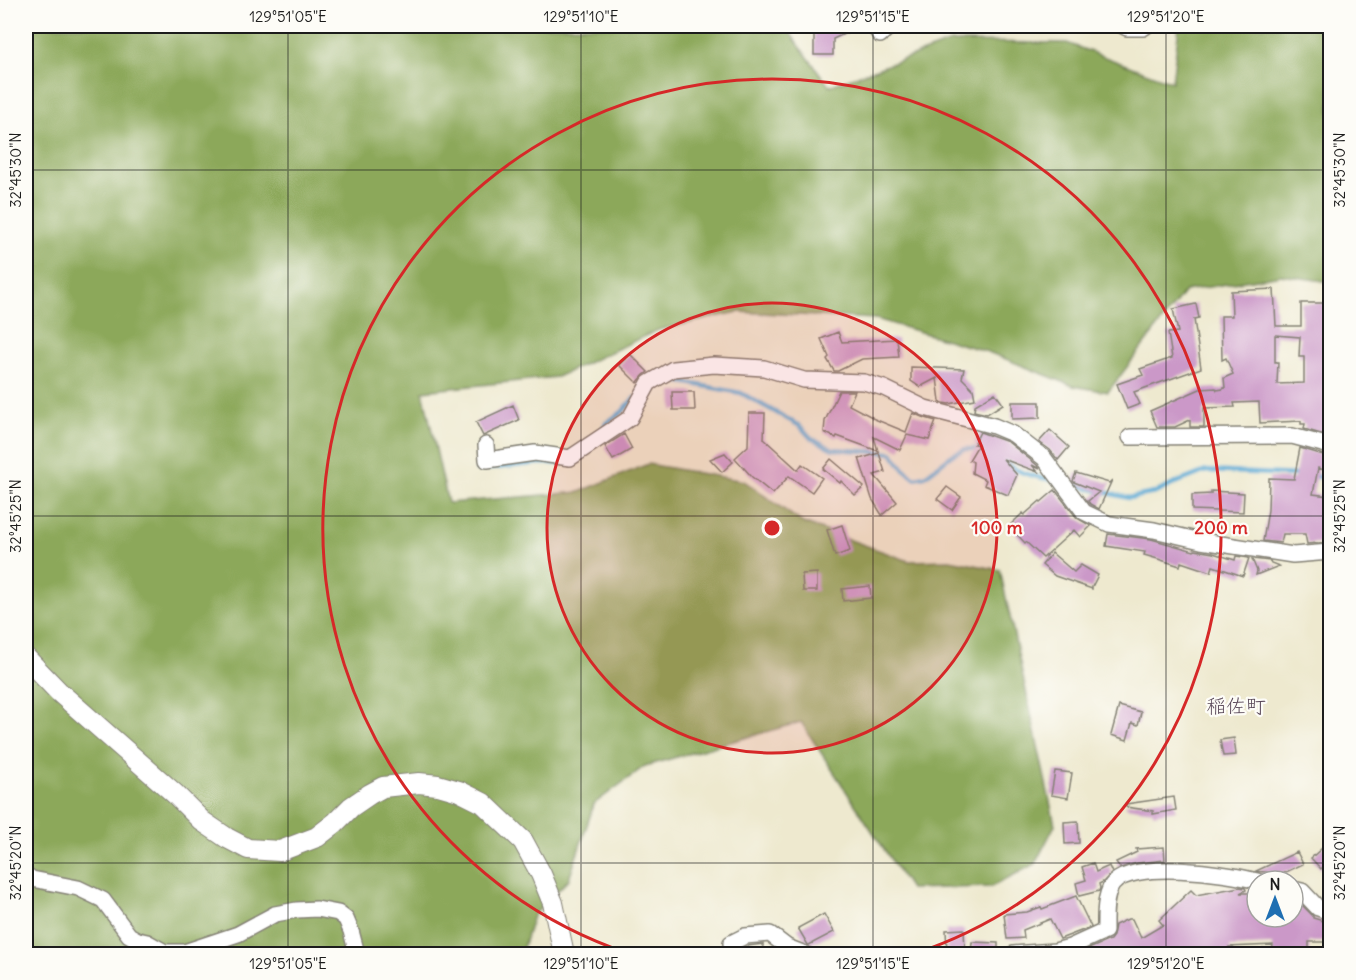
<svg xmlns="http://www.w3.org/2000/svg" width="1356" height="980" font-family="Delius,'Klee One',sans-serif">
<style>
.forest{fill:#8ca85a;stroke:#54623b;stroke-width:1.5}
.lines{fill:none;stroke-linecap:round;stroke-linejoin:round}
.stream{stroke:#5aa9d3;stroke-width:4.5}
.building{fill:#cb98c8;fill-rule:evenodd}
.minor-casing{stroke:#858276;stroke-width:18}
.tertiary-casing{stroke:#858276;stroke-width:22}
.minor{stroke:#fff;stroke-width:15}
.tertiary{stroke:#fff;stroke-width:20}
.ticks{fill:none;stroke:#1c1c1c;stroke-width:1.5;stroke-opacity:0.45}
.ring{fill:none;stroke:#d62828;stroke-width:3}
.labels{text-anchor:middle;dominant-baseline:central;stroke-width:4.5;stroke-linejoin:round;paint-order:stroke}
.quarter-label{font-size:20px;fill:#594758;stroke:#fdfcf7}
.centre{fill:#d62828;stroke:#fdfcf7;stroke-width:3}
.ring-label{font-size:18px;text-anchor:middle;font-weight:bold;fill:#d62828;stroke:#fdfcf7;stroke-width:4.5;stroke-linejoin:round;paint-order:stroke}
.neatline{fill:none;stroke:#1c1c1c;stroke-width:2}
.ticks-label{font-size:15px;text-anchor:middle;fill:#1c1c1c}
</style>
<rect width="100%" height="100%" fill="#fdfcf7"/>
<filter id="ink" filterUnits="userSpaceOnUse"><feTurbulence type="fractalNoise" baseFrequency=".0167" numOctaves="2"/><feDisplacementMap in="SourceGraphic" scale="12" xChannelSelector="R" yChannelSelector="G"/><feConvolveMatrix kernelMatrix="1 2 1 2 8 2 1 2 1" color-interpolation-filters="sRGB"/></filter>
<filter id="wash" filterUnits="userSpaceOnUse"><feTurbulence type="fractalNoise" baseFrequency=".008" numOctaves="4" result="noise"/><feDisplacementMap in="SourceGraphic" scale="24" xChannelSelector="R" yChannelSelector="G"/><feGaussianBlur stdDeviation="1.35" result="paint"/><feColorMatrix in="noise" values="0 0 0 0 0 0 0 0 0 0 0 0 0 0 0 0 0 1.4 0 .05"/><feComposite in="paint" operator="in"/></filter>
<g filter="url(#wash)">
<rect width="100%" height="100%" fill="#eee9cf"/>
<path class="forest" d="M 26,26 L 785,26 L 829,86 L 951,42 L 1067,43 L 1172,82 L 1179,26 L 1330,26 L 1330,282 L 1281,275 L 1185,291 L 1108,392 L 1073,386 L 988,352 L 876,319 L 738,312 L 658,330 L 557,377 L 423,391 L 448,503 L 579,492 L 648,464 L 744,481 L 803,523 L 909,561 L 950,560 L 1000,570 L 1055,825 L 1035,864 L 991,887 L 910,889 L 801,722 L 645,766 L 594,804 L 569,879 L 533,916 L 521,954 L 26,954 Z"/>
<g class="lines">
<path class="stream" d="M 666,379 L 741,393 L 800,426 L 811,438 L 833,449 L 892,453 L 904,469 L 915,478 L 925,476 L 952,455 L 965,449 L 980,449
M 603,430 L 606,423 L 622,412 L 634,398
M 1005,463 C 1020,474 1038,477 1056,481
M 477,470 L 538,463 L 558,463
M 1312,476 L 1327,478 L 1330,481
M 1067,483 L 1129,498 L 1155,493 L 1178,482 L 1206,471 L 1301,475"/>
</g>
<g id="blocks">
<path class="building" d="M 814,26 L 861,26 L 833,39 L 833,55 L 814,55 Z
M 1274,289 L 1276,326 L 1301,326 L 1301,303 L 1326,303 L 1326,325 L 1330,325 L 1330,409 L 1328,409 L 1327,434 L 1321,434 L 1304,429 L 1305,424 L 1301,424 L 1301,421 L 1260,423 L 1259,402 L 1234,403 L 1235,407 L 1204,408 L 1204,427 L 1190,427 L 1190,420 L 1175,427 L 1157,427 L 1150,411 L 1200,389 L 1216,388 L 1217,390 L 1223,389 L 1223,388 L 1225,388 L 1224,378 L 1233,374 L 1226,358 L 1222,360 L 1221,316 L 1232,316 L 1231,291 ZM 1275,335 L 1300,337 L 1299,357 L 1304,357 L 1304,383 L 1277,384 L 1278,362 L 1275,362 Z
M 1196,304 L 1199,318 L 1194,319 L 1201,368 L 1134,392 L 1140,404 L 1127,409 L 1117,384 L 1143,375 L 1140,369 L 1172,358 L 1168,333 L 1178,332 L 1173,309 Z
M 838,332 L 842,342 L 897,339 L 899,357 L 862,359 L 838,371 L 834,371 L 827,359 L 829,357 L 821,339 Z
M 630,354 L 648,372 L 644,375 L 637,383 L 619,365 Z
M 911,367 L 964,369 L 962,378 L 973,389 L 975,399 L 949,404 L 943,403 L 940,401 L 937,378 L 920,387 L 911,381 Z
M 839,391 L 855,391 L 849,405 L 872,417 L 872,418 L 906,432 L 913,413 L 922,417 L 936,421 L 929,440 L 907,435 L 900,450 L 874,437 L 878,451 L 837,436 L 836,438 L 824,432 L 825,421 Z
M 672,392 L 694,392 L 695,410 L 673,410 Z
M 995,393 L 1003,404 L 987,414 L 974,411 L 975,405 Z
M 1012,402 L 1040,402 L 1040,418 L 1012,419 Z
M 513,405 L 519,420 L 483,436 L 476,422 Z
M 749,413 L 765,413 L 764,439 L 798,470 L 802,464 L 822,478 L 812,492 L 789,476 L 773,494 L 752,477 L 735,458 L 748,446 Z
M 1050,430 L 1069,447 L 1058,460 L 1050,450 L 1039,442 Z
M 980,432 L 1008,442 L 1037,465 L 1040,469 L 1032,465 L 1038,472 L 1003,459 L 1017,475 L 1008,495 L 984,485 L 986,480 L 972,473 L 973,462 L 969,460 L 978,445 L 974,444 Z
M 624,434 L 632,449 L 613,460 L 605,446 Z
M 1300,448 L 1330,457 L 1330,472 L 1318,468 L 1313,494 L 1329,496 L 1326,511 L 1330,512 L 1330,542 L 1307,544 L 1305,534 L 1283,534 L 1281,543 L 1263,541 L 1268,510 L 1269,478 L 1294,479 Z
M 725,453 L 733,462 L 722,472 L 710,459 Z
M 879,453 L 885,472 L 874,475 L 897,502 L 882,515 L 872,499 L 859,458 L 860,459 Z
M 831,459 L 864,487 L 855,495 L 841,481 L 840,483 L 823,469 Z
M 1076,473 L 1109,483 L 1112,480 L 1099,509 L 1090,504 L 1088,501 L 1099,492 L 1074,482 L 1073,481 Z
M 947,487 L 961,497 L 952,510 L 937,499 Z
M 1055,490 L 1077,518 L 1091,526 L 1080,537 L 1074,530 L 1043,558 L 1026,542 L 1025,543 L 1009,526 L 1023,513 L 1024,515 L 1040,501 L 1041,502 Z
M 1211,491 L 1244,493 L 1243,512 L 1192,510 L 1192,495 L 1211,494 Z
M 842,525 L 850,551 L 835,556 L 827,530 Z
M 1108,534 L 1151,539 L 1194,551 L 1195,550 L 1213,553 L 1235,560 L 1236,556 L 1249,558 L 1243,576 L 1213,566 L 1211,572 L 1181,562 L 1180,566 L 1158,559 L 1144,555 L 1145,552 L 1106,546 Z
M 1052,553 L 1074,572 L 1081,565 L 1098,575 L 1092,587 L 1092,589 L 1055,576 L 1042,565 Z
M 1252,559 L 1270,561 L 1271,563 L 1279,566 L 1256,575 L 1257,571 Z
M 817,573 L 817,591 L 803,591 L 802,574 Z
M 870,586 L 871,598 L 843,601 L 842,589 Z
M 1119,706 L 1141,712 L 1138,725 L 1132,723 L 1127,740 L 1111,735 Z
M 1234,738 L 1236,755 L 1223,756 L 1220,740 Z
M 1055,771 L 1072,773 L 1068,798 L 1051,795 Z
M 1174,797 L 1176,810 L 1153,814 L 1153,811 L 1126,807 L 1126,804 Z
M 1078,821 L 1079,843 L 1065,844 L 1064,822 Z
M 1330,841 L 1330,860 L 1321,869 L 1311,858 Z
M 1164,847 L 1165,860 L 1137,863 L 1120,868 L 1116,862 L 1137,852 L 1136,849 Z
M 1297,852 L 1303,864 L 1282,874 L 1256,871 Z
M 1093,863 L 1096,872 L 1109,866 L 1112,873 L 1103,882 L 1099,884 L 1100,888 L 1099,891 L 1079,896 L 1076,883 L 1086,880 L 1082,867 Z
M 1240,887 L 1245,888 L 1246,890 L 1240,893 L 1257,893 L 1257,918 L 1269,917 L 1269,920 L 1293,920 L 1293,899 L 1297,900 L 1313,916 L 1313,918 L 1330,923 L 1330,944 L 1324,942 L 1309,942 L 1309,954 L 1272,954 L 1273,945 L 1229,947 L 1234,954 L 1077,954 L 1110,940 L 1113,936 L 1115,925 L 1128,919 L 1132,919 L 1141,938 L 1163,925 L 1159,920 L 1191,890 L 1196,895 Z
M 1076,896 L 1091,927 L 1060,939 L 1050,919 L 1023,930 L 1024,938 L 1007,939 L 1004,914 L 1027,912 L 1041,907 L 1042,909 Z
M 824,914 L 834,932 L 809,945 L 808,945 L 798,928 Z
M 964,929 L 965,951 L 947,952 L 946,930 Z
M 972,942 L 998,943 L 998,954 L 971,954 Z
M 763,944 L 763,954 L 742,954 L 741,949 L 748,946 Z"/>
</g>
</g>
<g filter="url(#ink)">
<use href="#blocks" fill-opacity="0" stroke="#858276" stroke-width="1.5"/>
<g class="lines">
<defs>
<path id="minor" d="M 874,26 L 880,35 L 890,26
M 1123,26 L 1127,28 L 1143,28 L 1146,26
M 1130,437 L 1292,436 L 1330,446
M 486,445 L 487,460 L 535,453 L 570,458 L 630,418 L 649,383 L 673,369 L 714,365 L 764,368 L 804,380 L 864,382 L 884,388 L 925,408 L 994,426 L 1013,434 L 1044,458 L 1084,512 L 1109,524 L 1154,530 L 1201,541 L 1293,555 L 1330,552
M 26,875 L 32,879 L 78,888 L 103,900 L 129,935 L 138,940 L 147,942 L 165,952 L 184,952 L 238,934 L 275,914 L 297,910 L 317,909 L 338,913 L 346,919 L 351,931 L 357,954
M 1293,889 L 1302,891 L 1318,908 L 1330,912
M 732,954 L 731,943 L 745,936 L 770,934 L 787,947 L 805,954
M 1013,954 L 1055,951 L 1070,947 L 1105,931 C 1105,918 1104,897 1112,885 C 1130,859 1229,873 1257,881"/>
<path id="tertiary" d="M 26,658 L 59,692 L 175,794 L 202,821 L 227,838 L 248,849 L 280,851 L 317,837 L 335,823 L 351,807 L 370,794 L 383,787 L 419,783 L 438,785 L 459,791 L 483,803 L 523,841 L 541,874 L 553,903 L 564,954"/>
</defs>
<use href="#minor" class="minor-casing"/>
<use href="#tertiary" class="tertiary-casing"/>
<use href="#minor" class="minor"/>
<use href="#tertiary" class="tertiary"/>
</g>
</g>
<path class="ticks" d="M 288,26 L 288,954M 581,26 L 581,954M 873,26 L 873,954M 1166,26 L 1166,954M 26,170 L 1330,170M 26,516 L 1330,516M 26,863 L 1330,863"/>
<circle cx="772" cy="528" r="225" fill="#d62828" fill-opacity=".12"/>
<g class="ring">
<circle cx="772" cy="528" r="225"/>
<path d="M630 954A449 449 0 1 1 914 954"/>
</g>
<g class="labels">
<g class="quarter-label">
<text x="1236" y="705">稲佐町</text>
</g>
</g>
<circle cx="772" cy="528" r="9" class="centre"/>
<g class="ring-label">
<text x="997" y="534">100 m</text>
<text x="1221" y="534">200 m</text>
</g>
<rect width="1356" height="980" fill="none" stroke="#fdfcf7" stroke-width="66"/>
<g transform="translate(1275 899)"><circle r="28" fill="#fdfcf7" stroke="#a3a29f" stroke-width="1.5"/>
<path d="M0-4.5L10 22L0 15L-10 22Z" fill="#1f6fb2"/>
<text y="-9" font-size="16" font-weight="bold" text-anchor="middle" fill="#1c1c1c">N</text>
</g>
<rect x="33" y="33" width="1290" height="914" class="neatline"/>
<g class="ticks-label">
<text x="288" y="22">129°51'05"E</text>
<text x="581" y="22">129°51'10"E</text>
<text x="873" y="22">129°51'15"E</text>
<text x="1166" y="22">129°51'20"E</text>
<text transform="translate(16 170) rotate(-90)" y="5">32°45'30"N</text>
<text transform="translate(1340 170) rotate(-90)" y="5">32°45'30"N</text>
<text transform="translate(16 516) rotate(-90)" y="5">32°45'25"N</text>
<text transform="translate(1340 516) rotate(-90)" y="5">32°45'25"N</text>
<text transform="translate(16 863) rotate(-90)" y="5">32°45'20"N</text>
<text transform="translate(1340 863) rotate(-90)" y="5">32°45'20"N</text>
<text x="288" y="969">129°51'05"E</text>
<text x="581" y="969">129°51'10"E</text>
<text x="873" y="969">129°51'15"E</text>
<text x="1166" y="969">129°51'20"E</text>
</g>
</svg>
